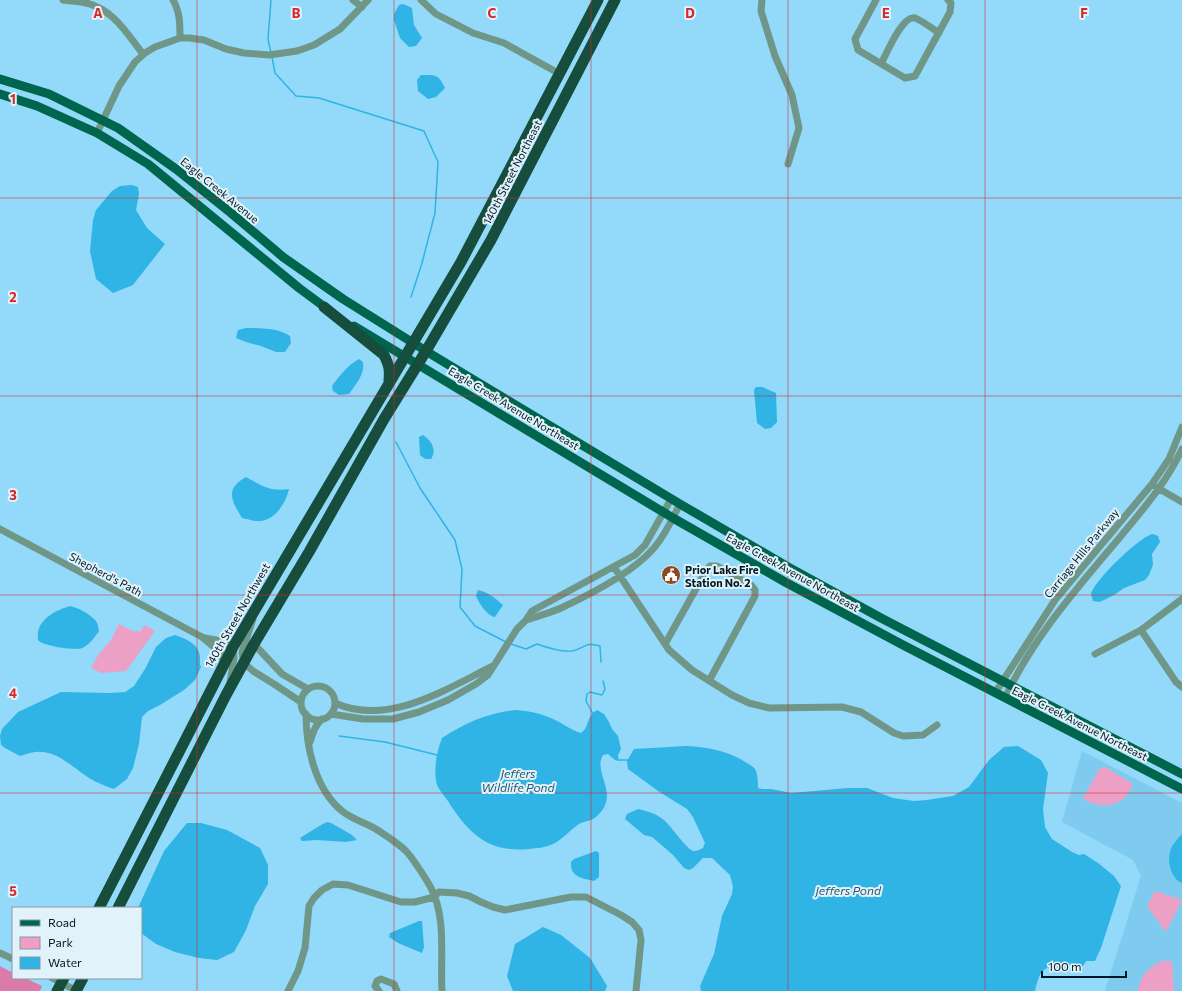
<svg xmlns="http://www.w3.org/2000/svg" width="1182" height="991" font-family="Commissioner,sans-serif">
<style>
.built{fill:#7ecbef}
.green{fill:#eda0c5}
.forest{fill:#da7bab}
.water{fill:#30b3e5}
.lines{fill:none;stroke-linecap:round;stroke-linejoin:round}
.stream{stroke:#30b3e5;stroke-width:1.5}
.minor{stroke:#6f9687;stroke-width:7}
.major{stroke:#00654d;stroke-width:9}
.highway{stroke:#174d3d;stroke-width:11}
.grid{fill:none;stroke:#d62828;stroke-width:1;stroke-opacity:0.55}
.labels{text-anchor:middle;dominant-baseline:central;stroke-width:4;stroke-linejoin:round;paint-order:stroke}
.street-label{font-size:11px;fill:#001824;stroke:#e1f2fa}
.poi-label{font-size:11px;font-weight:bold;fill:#001824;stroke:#e1f2fa;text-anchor:start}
.water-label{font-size:12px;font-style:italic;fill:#285a70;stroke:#e1f2fa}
.grid-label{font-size:13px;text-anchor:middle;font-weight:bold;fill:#d62828;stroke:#e1f2fa;stroke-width:4;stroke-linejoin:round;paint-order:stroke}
</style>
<rect width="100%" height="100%" fill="#92d9fa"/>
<path class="built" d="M 1082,751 L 1182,803 L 1182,991 L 1105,991 L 1141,876 L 1133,860 L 1062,822 Z"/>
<path class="green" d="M 119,624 L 135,632 L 136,630 L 140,632 L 144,625 L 155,631 L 126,671 L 101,673 L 91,668 L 98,655 L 111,640 Z
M 1105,767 L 1133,784 C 1131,787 1129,792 1127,795 C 1115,809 1097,807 1083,799 L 1099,769 Z
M 1155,891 L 1182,900 L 1166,932 L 1147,906 Z
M 1161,961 L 1172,961 L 1174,991 L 1138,991 C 1141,975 1147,969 1161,961 Z"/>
<path class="forest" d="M 0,966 L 13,973 L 13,978 L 25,978 L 42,986 L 40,991 L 0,991 Z"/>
<path class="water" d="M 403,4 L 412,8 L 414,25 L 422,38 L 416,46 L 409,47 L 400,38 L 394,20 L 394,14 L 399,5 Z
M 421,75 C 436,75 438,74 445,88 L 436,97 L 428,99 L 418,91 L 417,80 Z
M 132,185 L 138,187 L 139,194 L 136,210 L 147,228 L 165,244 L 133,285 L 113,293 L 96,279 L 90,251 L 93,220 L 96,210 L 112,191 L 120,186 Z
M 246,328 C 260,328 278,328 290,336 L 291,343 L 285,352 L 276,352 L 261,346 L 246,342 L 236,338 L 238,330 Z
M 359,359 L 363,362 C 365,374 356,384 349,394 L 339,395 L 333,391 L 332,386 C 339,376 348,365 359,359 Z
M 756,387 L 762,387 L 776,393 L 777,422 L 771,428 L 765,429 L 757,423 L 754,390 Z
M 423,435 C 432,441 437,450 431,459 L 425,459 L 420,455 L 419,437 Z
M 246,477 C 262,486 271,492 289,489 C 286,503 274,522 258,521 C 253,521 247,519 242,518 C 231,500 225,489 246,477 Z
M 1153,534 L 1158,536 L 1160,542 L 1152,554 L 1153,565 L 1149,575 L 1145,580 L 1124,588 L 1114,595 L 1104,600 L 1099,602 L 1093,601 L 1091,594 C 1094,581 1140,536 1153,534 Z
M 478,590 C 488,592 495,598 503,605 L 495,617 C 487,616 479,603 476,596 Z
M 70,606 C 79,608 90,614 96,621 C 98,624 98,627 99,631 C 95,637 89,645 82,648 C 75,651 45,646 39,641 C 37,639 38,635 38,632 C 41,617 57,610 70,606 Z
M 175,635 C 186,639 200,644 200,658 C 200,662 199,663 201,667 L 195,680 L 184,690 L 160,705 L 148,711 L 142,717 L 139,744 L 133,768 L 127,779 L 114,789 C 101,785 89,779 78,770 C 69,764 59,755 48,753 C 39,750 29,753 20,756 L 5,748 L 1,745 L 0,736 L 2,729 L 18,712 L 61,692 L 110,693 L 125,692 L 134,686 L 145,669 L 156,647 L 166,638 Z
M 516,710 C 529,711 540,713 553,719 C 563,723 570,730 581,733 C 590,727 586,716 597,710 L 604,714 L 609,722 L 612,729 L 618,736 L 621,749 L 618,755 L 619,761 L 615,760 L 608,754 L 603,755 C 592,774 622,794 596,817 C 592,821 584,821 579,824 C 570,830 562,840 553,844 C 545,848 536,848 529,849 C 488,853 468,833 448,801 C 444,795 436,787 436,780 C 434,766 437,751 442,738 C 468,722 485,714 516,710 Z
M 686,746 C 707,747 724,750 742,760 C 746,763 752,765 755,769 C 758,775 758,782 758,788 L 762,789 L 771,789 L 791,793 L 848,788 L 867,788 L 893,798 L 914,801 L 927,800 L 953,796 L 969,787 L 989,760 L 1004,747 L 1018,746 L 1041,760 L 1048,773 L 1043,809 L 1045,827 L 1052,839 L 1072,852 L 1079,855 L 1084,854 L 1098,863 L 1114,876 L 1121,886 L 1101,948 L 1095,961 L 1086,961 L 1083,966 C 1069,965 1051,961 1041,973 C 1038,978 1036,986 1035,991 L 701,991 L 700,986 L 714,954 L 722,916 L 732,894 L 733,887 L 730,875 L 712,858 L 703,858 L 693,868 L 689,870 L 684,868 L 673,855 L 658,842 L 652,837 L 644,835 L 625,819 L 627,814 L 638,809 C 646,811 655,813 661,818 C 670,823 687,851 694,851 C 697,851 701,849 703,848 L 705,843 L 693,817 L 687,809 L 658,791 L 628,769 L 627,761 L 634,749 Z
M 327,822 L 331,823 L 352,835 L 357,840 L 346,842 L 317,840 L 302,841 L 300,838 L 321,825 Z
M 187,823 L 201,823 L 227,830 L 260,848 L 268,865 L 268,884 L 255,906 L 246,930 L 234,952 L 217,960 L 199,958 L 175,952 L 156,944 L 141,933 L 141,908 L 138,908 L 164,851 Z
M 1182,834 L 1182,883 C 1171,879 1166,860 1171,849 C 1173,844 1178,838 1182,834 Z
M 596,851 L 599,853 L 599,877 L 594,881 C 583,878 570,878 571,862 L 574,859 Z
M 419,921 L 422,921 L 424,947 L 422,953 L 398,943 L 389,937 L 390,933 Z
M 543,927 L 561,935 L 590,958 L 607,986 L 605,991 L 513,991 L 507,976 L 515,944 Z"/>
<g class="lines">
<path class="stream" d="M 271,53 L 268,39 L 271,0
M 272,57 L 275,73 L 296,96 L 319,98 L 424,131 L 438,162 L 435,213 L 422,263 L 411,297
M 396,442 L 420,488 L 455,540 L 462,569 L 460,607 L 475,626 L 506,642
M 511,644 L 526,649 L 537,644 C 548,648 560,652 572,651 C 585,649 584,641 600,646 L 601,662
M 593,714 L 586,701 L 587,694 L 590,692 L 602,695 L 605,689 L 603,681
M 339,736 L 385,742 L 437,755
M 619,760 L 628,760"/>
<path class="minor" d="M 63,0 C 69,1 75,1 81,2 C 111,6 126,32 143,54
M 173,0 C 180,12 180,24 180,38
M 353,0 L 362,7
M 421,0 L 436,14 L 473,33 L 504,43 L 560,74
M 762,0 L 761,11 L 775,56 L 792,95 L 799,128 L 788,164
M 876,0 L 855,39 L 858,50 L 905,78 L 915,76 L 950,12 L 951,3 L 948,0
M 881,64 C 886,55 902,15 915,18 C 921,20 933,29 939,33
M 97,133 L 119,86 L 135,62 L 145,53 L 155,47 L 180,38 L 189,38 L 204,40 L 226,49 L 244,53 L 269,55 L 297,51 L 314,45 L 340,29 L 368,0
M 1156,487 L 1182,502
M 0,529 L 202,637 L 221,653 L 224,664
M 614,567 L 669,650 L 692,670 L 732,695 L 749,703 L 769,708 L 842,707 L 861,712 L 894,733 L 903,736 L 923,735 L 937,725
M 253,619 L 242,652 L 244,663 L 253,671 L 274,684 L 301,702
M 526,620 C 538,616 550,613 561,608 C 589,595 633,572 653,549 C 665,536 672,519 680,504
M 1141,630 L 1176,682 L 1182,687
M 205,638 L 221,641 L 233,647 L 234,658 L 230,682
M 254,644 L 282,674 L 308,689
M 665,644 L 706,571 L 710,566 L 717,566 L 751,585 L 755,590 L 755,596 L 709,681
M 1095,654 L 1141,630 L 1182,599
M301 703a17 17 0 1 1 34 0a17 17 0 1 1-34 0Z
M 995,693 L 1055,600 L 1152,484 L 1169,459 L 1182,427
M 1005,698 C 1033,637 1079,586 1121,536 C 1144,508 1167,482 1182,449
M 335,703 C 388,727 446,689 493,666
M 306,714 C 306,747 315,789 342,811 C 353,820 367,823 379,831 C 388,837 399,844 406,851 C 414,860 424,876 430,886 C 447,917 440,957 442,991
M 331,714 L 363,719 L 393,719 L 419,712 L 448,700 L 476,684 L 488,675 L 517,629 L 526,620 L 532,611 L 635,555 L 645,545 L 671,499
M 310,742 C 313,733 315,725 322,719
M 0,953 L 13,959
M 52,978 L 77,991
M 288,991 L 298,971 L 305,948 L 309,906 L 314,898 L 322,890 L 333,884 L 348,885 L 401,902 L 415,902 L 434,897 L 439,892 L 457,893 L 469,896 L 481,902 L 493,907 L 505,910 L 571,897 L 586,897 L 621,915 L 632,922 L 639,930 L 641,940 L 636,991
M 379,991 L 375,986 L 377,981 L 381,979 L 394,984 L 397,991"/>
<path class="major" d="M 0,79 L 49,94 L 118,128 L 176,169 L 231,213 L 283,257 L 343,299 L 434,356 L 680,504 L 788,567 L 881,618 L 1182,774
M 0,94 L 37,106 L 97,133 L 148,164 L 299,288 L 330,311
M 354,326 L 673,518 L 785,582 L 903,645 L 1182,789"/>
<path class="highway" d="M 324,307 L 384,355 C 389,365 390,369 389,381
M 99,908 L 233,647 L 461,262 L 598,0
M 118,908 L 226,695 L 254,644 L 309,552 L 384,419 L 426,351 L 491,240 L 615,0
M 57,991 L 64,978
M 76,991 L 83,978"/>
</g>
<path class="grid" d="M 197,0 L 197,991M 394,0 L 394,991M 591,0 L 591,991M 788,0 L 788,991M 985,0 L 985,991M 0,198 L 1182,198M 0,396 L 1182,396M 0,595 L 1182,595M 0,793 L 1182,793"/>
<defs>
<symbol id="civic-disc" viewBox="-11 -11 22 22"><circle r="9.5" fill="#8d481e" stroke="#e1f2fa"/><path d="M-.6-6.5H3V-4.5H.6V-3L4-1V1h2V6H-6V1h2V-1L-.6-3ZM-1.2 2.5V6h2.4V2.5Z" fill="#fff"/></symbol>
</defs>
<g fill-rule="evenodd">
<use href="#civic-disc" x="660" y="564" width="22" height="22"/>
</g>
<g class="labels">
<g class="street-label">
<text transform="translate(512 172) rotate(-63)">140th Street Northeast</text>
<text transform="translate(220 190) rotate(39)">Eagle Creek Avenue</text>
<text transform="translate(514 408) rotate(31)">Eagle Creek Avenue Northeast</text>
<text transform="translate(1081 553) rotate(-51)">Carriage Hills Parkway</text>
<text transform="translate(793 572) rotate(29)">Eagle Creek Avenue Northeast</text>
<text transform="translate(106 574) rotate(28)">Shepherd's Path</text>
<text transform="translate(237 615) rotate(-60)">140th Street Northwest</text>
<text transform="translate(1080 723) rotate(27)">Eagle Creek Avenue Northeast</text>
</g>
<g class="poi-label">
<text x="685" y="569">Prior Lake Fire<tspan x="685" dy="13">Station No. 2</tspan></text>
</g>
<g class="water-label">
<text x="518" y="773">Jeffers<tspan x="518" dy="14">Wildlife Pond</tspan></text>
<text x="848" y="890">Jeffers Pond</text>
</g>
</g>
<g class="grid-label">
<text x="98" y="18">A</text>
<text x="296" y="18">B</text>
<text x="492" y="18">C</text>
<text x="690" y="18">D</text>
<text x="886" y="18">E</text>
<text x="1084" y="18">F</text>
<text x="13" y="104">1</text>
<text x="13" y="302">2</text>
<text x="13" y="500">3</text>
<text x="13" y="698">4</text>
<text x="13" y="896">5</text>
</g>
<rect x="12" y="907" width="130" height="72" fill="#e1f2fa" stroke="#879ba4"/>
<rect x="20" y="920" width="20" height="6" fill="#00654d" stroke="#879ba4"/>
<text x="48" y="927" font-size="12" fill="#001824">Road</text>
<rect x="20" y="937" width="20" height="12" fill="#eda0c5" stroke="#879ba4"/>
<text x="48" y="947" font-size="12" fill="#001824">Park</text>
<rect x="20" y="957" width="20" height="12" fill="#30b3e5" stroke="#879ba4"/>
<text x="48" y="967" font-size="12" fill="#001824">Water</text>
<path d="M1042 971v6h84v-6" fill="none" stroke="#001824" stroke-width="2"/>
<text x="1048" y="971" font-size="12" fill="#001824" stroke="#e1f2fa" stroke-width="3" paint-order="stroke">100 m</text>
</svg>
